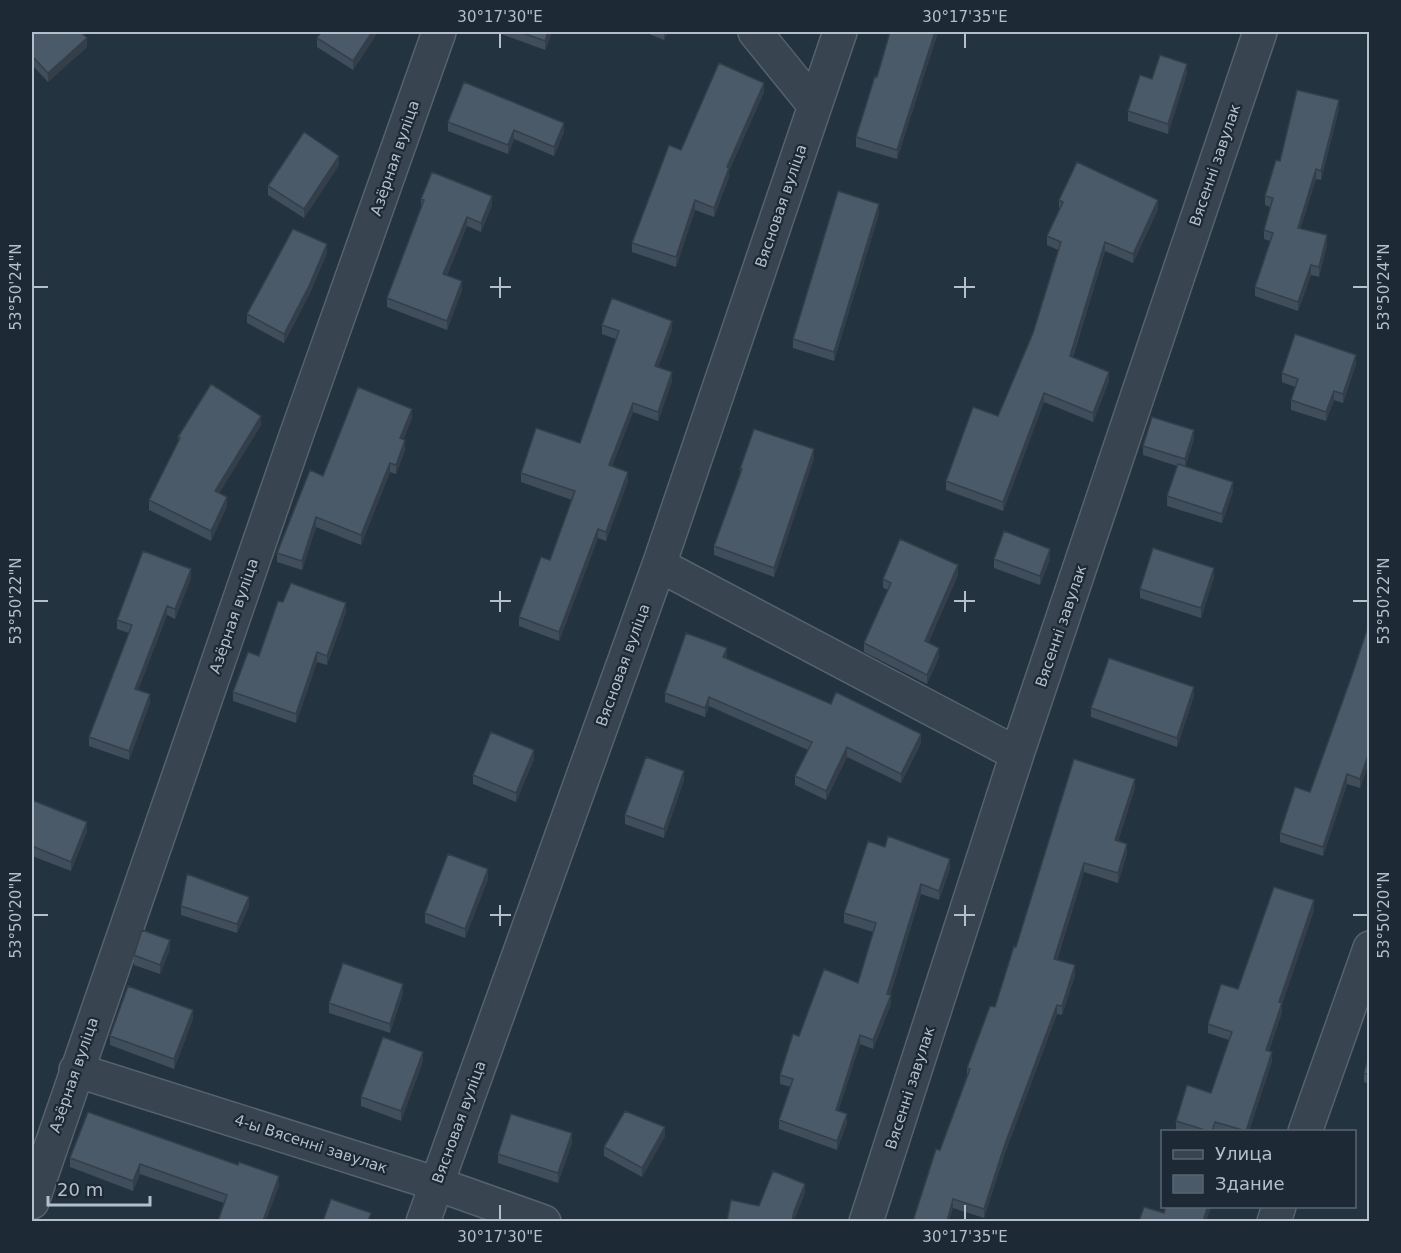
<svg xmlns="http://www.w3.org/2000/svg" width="1401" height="1253" font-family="'DejaVu Sans',sans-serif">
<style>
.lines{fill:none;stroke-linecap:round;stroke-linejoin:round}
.street-casing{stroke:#56626d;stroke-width:36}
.street{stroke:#384450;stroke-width:33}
.wall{fill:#404d5a}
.shaded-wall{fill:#343f4a}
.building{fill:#4a5a69;stroke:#343f4a;stroke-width:1.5}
.ticks{fill:none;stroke:#b4bfca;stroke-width:2}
.labels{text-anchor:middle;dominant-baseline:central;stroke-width:4.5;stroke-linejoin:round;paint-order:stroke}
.street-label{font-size:15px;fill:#b4bfca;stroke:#1d2935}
.neatline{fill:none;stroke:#b4bfca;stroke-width:2}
.ticks-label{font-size:15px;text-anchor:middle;fill:#b4bfca}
</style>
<rect width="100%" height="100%" fill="#243340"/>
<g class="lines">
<defs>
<path id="street" d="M 755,32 L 815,106
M 659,565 L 1017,754
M 76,1070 L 437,1184 L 544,1222
M 1305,1132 L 1370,948
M 32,1202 L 296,436 L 439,32
M 423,1222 L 659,565 L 840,32
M 866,1222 L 1017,754 L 1260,32
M 1274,1222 L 1279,1206"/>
</defs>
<use href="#street" class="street-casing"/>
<use href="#street" class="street"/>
</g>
<path class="wall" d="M 321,32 L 378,32 L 353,70 L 317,47 L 317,38 Z
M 496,32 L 552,32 L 545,50 Z
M 644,32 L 668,32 L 664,40 Z
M 938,32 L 897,159 L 856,147 L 856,137 L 877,77 Z
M 32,33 L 87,47 L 48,82 L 32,65 Z
M 1187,73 L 1168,134 L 1128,121 L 1128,111 L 1152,79 Z
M 764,92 L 729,171 L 729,177 L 714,217 L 695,210 L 676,267 L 632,252 L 632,243 L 681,150 Z
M 1339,109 L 1321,180 L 1316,179 L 1300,228 L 1327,244 L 1319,277 L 1311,275 L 1298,311 L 1255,296 L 1255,287 L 1270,241 L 1264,239 L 1264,230 L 1270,207 L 1265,205 L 1265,196 L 1280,161 Z
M 448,122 L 564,132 L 554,156 L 514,139 L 508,154 L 448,131 Z
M 339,165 L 304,218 L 268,195 L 268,186 Z
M 421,199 L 492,205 L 481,232 L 467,226 L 447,275 L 462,290 L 447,330 L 387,307 L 387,298 L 421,208 Z
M 1059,200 L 1158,209 L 1133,263 L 1105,251 L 1073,357 L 1109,381 L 1093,422 L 1044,402 L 1003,511 L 946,490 L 946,481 L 998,416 L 1033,333 L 1058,250 L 1047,245 L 1047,236 L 1059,210 Z
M 879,213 L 834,361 L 793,348 L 793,339 Z
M 327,253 L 309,295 L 284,343 L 247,323 L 247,314 Z
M 602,325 L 672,330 L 658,367 L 672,381 L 658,421 L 633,412 L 612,466 L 628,481 L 606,541 L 598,538 L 559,641 L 519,626 L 519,617 L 550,560 L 572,500 L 521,482 L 521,473 L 580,443 L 616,339 L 602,334 Z
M 1356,364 L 1343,403 L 1334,400 L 1326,421 L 1291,410 L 1291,400 L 1295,387 L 1282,382 L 1282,373 Z
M 412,418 L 403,440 L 405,450 L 396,474 L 390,472 L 361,545 L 316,527 L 302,570 L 277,562 L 277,553 L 323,476 Z
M 261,425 L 219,493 L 227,506 L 211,541 L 149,510 L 149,500 L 178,442 L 178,437 Z
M 1194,439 L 1185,467 L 1233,491 L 1222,523 L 1167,506 L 1167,496 L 1177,466 L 1143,455 L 1143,446 Z
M 814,458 L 774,577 L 714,555 L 714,546 L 740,475 L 740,469 Z
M 994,559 L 1050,559 L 1040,585 L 994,568 Z
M 958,575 L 928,643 L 939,657 L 927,684 L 864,652 L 864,643 L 888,590 L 883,588 L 883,579 Z
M 1214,577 L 1201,618 L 1140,598 L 1140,589 Z
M 191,578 L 175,619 L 167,615 L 138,690 L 150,703 L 129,760 L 89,746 L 89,737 L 129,633 L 117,629 L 117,620 Z
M 283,602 L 346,612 L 327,665 L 317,662 L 296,723 L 233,701 L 233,692 L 259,656 Z
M 1370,621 L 1370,759 L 1360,788 L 1347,784 L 1323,856 L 1280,842 L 1280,833 L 1310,792 L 1352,675 Z
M 727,657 L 726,658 L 831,704 L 921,743 L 901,783 L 847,757 L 826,800 L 795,785 L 795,776 L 808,750 L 709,706 L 705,717 L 665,702 L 665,693 Z
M 1194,696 L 1177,747 L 1091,717 L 1091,708 Z
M 534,759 L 516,802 L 473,784 L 473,775 Z
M 684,780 L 664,838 L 625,824 L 625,815 Z
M 1135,788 L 1118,841 L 1127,853 L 1118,883 L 1084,872 L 1057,960 L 1075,975 L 1062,1015 L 1057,1014 L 1005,1153 L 984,1218 L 953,1208 L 940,1150 L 967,1077 L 967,1068 L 995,1007 L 1016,947 Z
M 32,800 L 87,831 L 71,871 L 32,856 Z
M 885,847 L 950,868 L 939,900 L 921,894 L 890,995 L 891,1004 L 873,1049 L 860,1044 L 838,1110 L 847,1123 L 837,1150 L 779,1129 L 779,1120 L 791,1087 L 780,1084 L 780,1075 L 799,1036 L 858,983 L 873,932 L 844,923 L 844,913 Z
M 488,879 L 465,938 L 425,923 L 425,913 Z
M 181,906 L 249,906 L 237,933 L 181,915 Z
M 1314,910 L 1282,1004 L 1282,1012 L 1269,1051 L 1272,1061 L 1249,1131 L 1180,1131 L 1176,1130 L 1176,1121 L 1211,1093 L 1229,1040 L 1208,1033 L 1208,1024 L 1238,989 Z
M 170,949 L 160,974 L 134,965 L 134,955 Z
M 403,993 L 390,1033 L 329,1013 L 329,1003 Z
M 193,1019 L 174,1069 L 110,1045 L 110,1036 Z
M 1370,1053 L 1370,1084 L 1364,1082 L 1364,1073 Z
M 423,1061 L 401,1121 L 361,1106 L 361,1097 Z
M 88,1112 L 279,1186 L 224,1203 L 140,1174 L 133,1191 L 70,1167 L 70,1158 Z
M 665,1136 L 642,1177 L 604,1156 L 604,1147 Z
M 572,1143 L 558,1183 L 498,1163 L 498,1154 Z"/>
<path class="shaded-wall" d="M 372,32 L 378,32 L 353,70 L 353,61 Z
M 548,32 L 552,32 L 545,50 L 545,41 Z
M 664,32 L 668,32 L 664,40 Z
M 935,32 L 938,32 L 897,159 L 897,150 Z
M 87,38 L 87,47 L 48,82 L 48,73 Z
M 1187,64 L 1187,73 L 1168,134 L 1168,124 Z
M 764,83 L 764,92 L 729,171 L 729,177 L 714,217 L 714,208 L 727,167 Z
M 1339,100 L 1339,109 L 1321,180 L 1321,171 Z
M 564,123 L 564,132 L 554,156 L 554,147 Z
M 514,130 L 514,139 L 508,154 L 508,145 Z
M 339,156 L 339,165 L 304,218 L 304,209 Z
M 1316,169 L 1316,179 L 1298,237 L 1298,228 Z
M 492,196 L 492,205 L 481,232 L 481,223 Z
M 695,200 L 695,210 L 676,267 L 676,257 Z
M 1158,200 L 1158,209 L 1133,263 L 1133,254 Z
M 879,204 L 879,213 L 834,361 L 834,352 Z
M 467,217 L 467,226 L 443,283 L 443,274 Z
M 1327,235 L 1327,244 L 1319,277 L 1319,267 Z
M 1105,242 L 1105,251 L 1070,365 L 1070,356 Z
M 327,244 L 327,253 L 309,295 L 284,343 L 284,334 Z
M 1311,265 L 1311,275 L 1298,311 L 1298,302 Z
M 462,281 L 462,290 L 447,330 L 447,321 Z
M 672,321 L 672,330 L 655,375 L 655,366 Z
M 1356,355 L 1356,364 L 1343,403 L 1343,394 Z
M 672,372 L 672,381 L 658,421 L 658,412 Z
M 1109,372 L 1109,381 L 1093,422 L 1093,413 Z
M 1334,391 L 1334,400 L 1326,421 L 1326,412 Z
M 1044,393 L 1044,402 L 1003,511 L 1003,502 Z
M 633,403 L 633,412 L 609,474 L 609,465 Z
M 412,409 L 412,418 L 400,448 L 400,438 Z
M 261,416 L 261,425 L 215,500 L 215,491 Z
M 1194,430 L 1194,439 L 1185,468 L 1185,459 Z
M 405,440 L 405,450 L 396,474 L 396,465 Z
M 814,449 L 814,458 L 774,577 L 774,568 Z
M 390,463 L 390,472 L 361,545 L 361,535 Z
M 628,472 L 628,481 L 606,541 L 606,532 Z
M 1233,482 L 1233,491 L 1222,523 L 1222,514 Z
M 227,497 L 227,506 L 211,541 L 211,531 Z
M 316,517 L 316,527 L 302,570 L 302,561 Z
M 598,529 L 598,538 L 559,641 L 559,632 Z
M 1050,549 L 1050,559 L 1040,585 L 1040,576 Z
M 958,565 L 958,575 L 925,651 L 925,641 Z
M 1214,568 L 1214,577 L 1201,618 L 1201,608 Z
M 191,569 L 191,578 L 175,619 L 175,609 Z
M 346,603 L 346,612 L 327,665 L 327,656 Z
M 167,606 L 167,615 L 135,698 L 135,689 Z
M 727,648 L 727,657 L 723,666 L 723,657 Z
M 939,648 L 939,657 L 927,684 L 927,675 Z
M 317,652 L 317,662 L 296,723 L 296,714 Z
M 1194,687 L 1194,696 L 1177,747 L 1177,738 Z
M 150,694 L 150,703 L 129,760 L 129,751 Z
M 709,697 L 709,706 L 705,717 L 705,708 Z
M 921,734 L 921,743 L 901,783 L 901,774 Z
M 847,747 L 847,757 L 826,800 L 826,791 Z
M 534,750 L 534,759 L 516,802 L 516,793 Z
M 1370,750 L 1370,759 L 1360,788 L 1360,779 Z
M 684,771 L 684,780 L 664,838 L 664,829 Z
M 1347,774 L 1347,784 L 1323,856 L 1323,847 Z
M 1135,779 L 1135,788 L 1115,850 L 1115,840 Z
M 87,822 L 87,831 L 71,871 L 71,862 Z
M 1127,844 L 1127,853 L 1118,883 L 1118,873 Z
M 950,859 L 950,868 L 939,900 L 939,891 Z
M 1084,863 L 1084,872 L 1054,968 L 1054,959 Z
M 488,869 L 488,879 L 465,938 L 465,929 Z
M 921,884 L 921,894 L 887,1003 L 887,994 Z
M 249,897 L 249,906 L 237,933 L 237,924 Z
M 1314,900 L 1314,910 L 1282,1004 L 1282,1012 L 1266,1059 L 1266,1050 L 1279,1002 Z
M 170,940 L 170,949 L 160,974 L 160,965 Z
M 1075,965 L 1075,975 L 1062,1015 L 1062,1006 Z
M 403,984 L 403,993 L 390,1033 L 390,1024 Z
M 891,995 L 891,1004 L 873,1049 L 873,1040 Z
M 1057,1005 L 1057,1014 L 1005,1153 L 984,1218 L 984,1209 L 1005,1144 Z
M 193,1010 L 193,1019 L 174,1069 L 174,1059 Z
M 860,1035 L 860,1044 L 836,1119 L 836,1110 Z
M 423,1052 L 423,1061 L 401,1121 L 401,1111 Z
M 1272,1052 L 1272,1061 L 1249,1131 L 1246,1131 Z
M 847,1114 L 847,1123 L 837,1150 L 837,1141 Z
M 665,1127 L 665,1136 L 642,1177 L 642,1168 Z
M 572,1133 L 572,1143 L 558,1183 L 558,1173 Z
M 140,1164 L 140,1174 L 133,1191 L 133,1181 Z
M 279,1176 L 279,1186 L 266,1221 L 263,1221 Z
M 805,1184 L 805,1193 L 794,1221 L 792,1221 L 794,1211 Z
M 953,1199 L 953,1208 L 949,1221 L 947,1221 Z
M 1208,1206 L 1211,1206 L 1211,1208 L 1206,1221 L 1203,1221 Z"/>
<path class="building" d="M 34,32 L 81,32 L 87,38 L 48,73 L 32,56 L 32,33 Z
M 321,32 L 372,32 L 353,61 L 317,38 Z
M 520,32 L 548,32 L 545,41 Z
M 890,32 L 935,32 L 897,150 L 856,137 L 875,76 L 877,77 Z
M 1160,55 L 1187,64 L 1168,124 L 1128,111 L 1140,75 L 1152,79 Z
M 719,63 L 764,83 L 727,167 L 729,168 L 714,208 L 695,200 L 676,257 L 632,243 L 669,145 L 681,150 Z
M 464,82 L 564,123 L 554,147 L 514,130 L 508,145 L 448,122 Z
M 1297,90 L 1339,100 L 1321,171 L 1316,169 L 1298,228 L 1327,235 L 1319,267 L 1311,265 L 1298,302 L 1255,287 L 1273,233 L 1264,230 L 1273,198 L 1265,196 L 1276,160 L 1280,161 Z
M 304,132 L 339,156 L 304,209 L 268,186 Z
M 1077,162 L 1158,200 L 1133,254 L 1105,242 L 1070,356 L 1109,372 L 1093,413 L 1044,393 L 1003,502 L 946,481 L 973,407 L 998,416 L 1033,333 L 1061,242 L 1047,236 L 1063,202 L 1059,200 Z
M 432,172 L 492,196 L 481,223 L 467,217 L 443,274 L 462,281 L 447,321 L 387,298 L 424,200 L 421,199 Z
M 838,191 L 879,204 L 834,352 L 793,339 Z
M 293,229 L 327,244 L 309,286 L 284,334 L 247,314 Z
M 612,298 L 672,321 L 655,366 L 672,372 L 658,412 L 633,403 L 609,465 L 628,472 L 606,532 L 598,529 L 559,632 L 519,617 L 541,557 L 550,560 L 575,491 L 521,473 L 536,428 L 580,443 L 619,331 L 602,325 Z
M 1295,334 L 1356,355 L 1343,394 L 1334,391 L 1326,412 L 1291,400 L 1298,379 L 1282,373 Z
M 211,384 L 261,416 L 215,491 L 227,497 L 211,531 L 149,500 L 180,438 L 178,437 Z
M 358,387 L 412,409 L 400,438 L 405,440 L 396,465 L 390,463 L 361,535 L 316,517 L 302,561 L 277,553 L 310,470 L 323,476 Z
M 1152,417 L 1194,430 L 1185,459 L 1143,446 Z
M 754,429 L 814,449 L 774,568 L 714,546 L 742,469 L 740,469 Z
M 1178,464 L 1233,482 L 1222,514 L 1167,496 Z
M 1004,531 L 1050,549 L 1040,576 L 994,559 Z
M 900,539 L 958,565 L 925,641 L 939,648 L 927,675 L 864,643 L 891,583 L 883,579 Z
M 1153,548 L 1214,568 L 1201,608 L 1140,589 Z
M 143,551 L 191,569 L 175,609 L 167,606 L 135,689 L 150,694 L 129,751 L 89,737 L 132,625 L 117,620 Z
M 291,583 L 346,603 L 327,656 L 317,652 L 296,714 L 233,692 L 248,652 L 259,656 L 278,601 L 283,602 Z
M 1370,621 L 1370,750 L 1360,779 L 1347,774 L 1323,847 L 1280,833 L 1295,787 L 1310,792 L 1352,675 Z
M 686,633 L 727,648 L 723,657 L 831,704 L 836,692 L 921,734 L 901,774 L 847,747 L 826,791 L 795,776 L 812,742 L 709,697 L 705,708 L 665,693 Z
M 1109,658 L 1194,687 L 1177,738 L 1091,708 Z
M 491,732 L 534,750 L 516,793 L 473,775 Z
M 646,757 L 684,771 L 664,829 L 625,815 Z
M 1074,759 L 1135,779 L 1115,840 L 1127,844 L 1118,873 L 1084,863 L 1054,959 L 1075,965 L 1062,1006 L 1057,1005 L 1005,1144 L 984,1209 L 953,1199 L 947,1221 L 913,1221 L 936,1149 L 940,1150 L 970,1069 L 967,1068 L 990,1006 L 995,1007 L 1014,946 L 1016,947 Z
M 32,800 L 87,822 L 71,862 L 32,846 Z
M 888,836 L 950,859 L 939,891 L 921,884 L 887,994 L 891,995 L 873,1040 L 860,1035 L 836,1110 L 847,1114 L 837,1141 L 779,1120 L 793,1079 L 780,1075 L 793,1034 L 799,1036 L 824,969 L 858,983 L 876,923 L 844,913 L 868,841 L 885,847 Z
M 448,854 L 488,869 L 465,929 L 425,913 Z
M 187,874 L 249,897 L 237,924 L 181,906 Z
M 1274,887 L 1314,900 L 1279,1002 L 1282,1003 L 1266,1050 L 1272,1052 L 1246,1131 L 1215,1122 L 1212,1131 L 1208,1131 L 1176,1121 L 1187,1085 L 1211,1093 L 1232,1032 L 1208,1024 L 1221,984 L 1238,989 Z
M 142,930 L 170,940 L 160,965 L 134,955 Z
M 343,963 L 403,984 L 390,1024 L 329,1003 Z
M 128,986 L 193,1010 L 174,1059 L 110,1036 Z
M 383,1037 L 423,1052 L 401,1111 L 361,1097 Z
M 1370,1053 L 1370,1075 L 1364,1073 Z
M 625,1111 L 665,1127 L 642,1168 L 604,1147 Z
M 88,1112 L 238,1165 L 239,1162 L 279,1176 L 263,1221 L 218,1221 L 227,1195 L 140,1164 L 133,1181 L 70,1158 Z
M 511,1114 L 572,1133 L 558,1173 L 498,1154 Z
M 773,1171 L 805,1184 L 794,1211 L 792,1221 L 727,1221 L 731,1200 L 759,1206 Z
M 331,1199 L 371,1213 L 368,1221 L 323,1221 Z
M 1166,1206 L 1208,1206 L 1203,1221 L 1139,1221 L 1144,1207 L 1164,1213 Z"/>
<path class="ticks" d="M 500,33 L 500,48M 965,33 L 965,48M 500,277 L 500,298M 965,277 L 965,298M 33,287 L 48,287M 490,287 L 511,287M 954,287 L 975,287M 1353,287 L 1368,287M 500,591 L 500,612M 965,591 L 965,612M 33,601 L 48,601M 490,601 L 511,601M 954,601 L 975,601M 1353,601 L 1368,601M 500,905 L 500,926M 965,905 L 965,926M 33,915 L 48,915M 490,915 L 511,915M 954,915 L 975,915M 1353,915 L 1368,915M 500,1205 L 500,1220M 965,1205 L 965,1220"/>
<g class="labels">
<g class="street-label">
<text transform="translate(395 158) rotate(-71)">Азёрная вуліца</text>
<text transform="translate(1215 165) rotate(-71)">Вясенні завулак</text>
<text transform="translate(781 206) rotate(-71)">Вясновая вуліца</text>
<text transform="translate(234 616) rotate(-71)">Азёрная вуліца</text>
<text transform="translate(1061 626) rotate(-71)">Вясенні завулак</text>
<text transform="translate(623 665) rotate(-70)">Вясновая вуліца</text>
<text transform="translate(74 1075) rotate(-71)">Азёрная вуліца</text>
<text transform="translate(910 1088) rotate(-72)">Вясенні завулак</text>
<text transform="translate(459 1122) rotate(-70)">Вясновая вуліца</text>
<text transform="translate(311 1144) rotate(18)">4-ы Вясенні завулак</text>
</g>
</g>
<rect width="1401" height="1253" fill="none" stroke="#1d2935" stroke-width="66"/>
<rect x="1161" y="1130" width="195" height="78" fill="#1d2935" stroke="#596571" stroke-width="1.5"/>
<rect x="1173" y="1150" width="30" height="9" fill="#384450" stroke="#596571" stroke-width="1.5"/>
<text x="1215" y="1160" font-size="18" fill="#b4bfca">Улица</text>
<rect x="1173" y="1175" width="30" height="18" fill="#4a5a69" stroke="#596571" stroke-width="1.5"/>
<text x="1215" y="1190" font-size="18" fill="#b4bfca">Здание</text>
<path d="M48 1196v9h102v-9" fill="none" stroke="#b4bfca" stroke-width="3"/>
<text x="57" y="1196" font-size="18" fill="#b4bfca" stroke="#1d2935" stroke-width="4.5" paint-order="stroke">20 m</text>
<rect x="33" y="33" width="1335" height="1187" class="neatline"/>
<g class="ticks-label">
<text x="500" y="22">30°17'30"E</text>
<text x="965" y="22">30°17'35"E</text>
<text transform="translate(16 287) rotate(-90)" y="5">53°50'24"N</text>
<text transform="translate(1384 287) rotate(-90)" y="5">53°50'24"N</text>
<text transform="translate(16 601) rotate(-90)" y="5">53°50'22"N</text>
<text transform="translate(1384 601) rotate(-90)" y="5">53°50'22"N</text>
<text transform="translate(16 915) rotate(-90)" y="5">53°50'20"N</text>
<text transform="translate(1384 915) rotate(-90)" y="5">53°50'20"N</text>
<text x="500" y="1242">30°17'30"E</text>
<text x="965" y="1242">30°17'35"E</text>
</g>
</svg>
